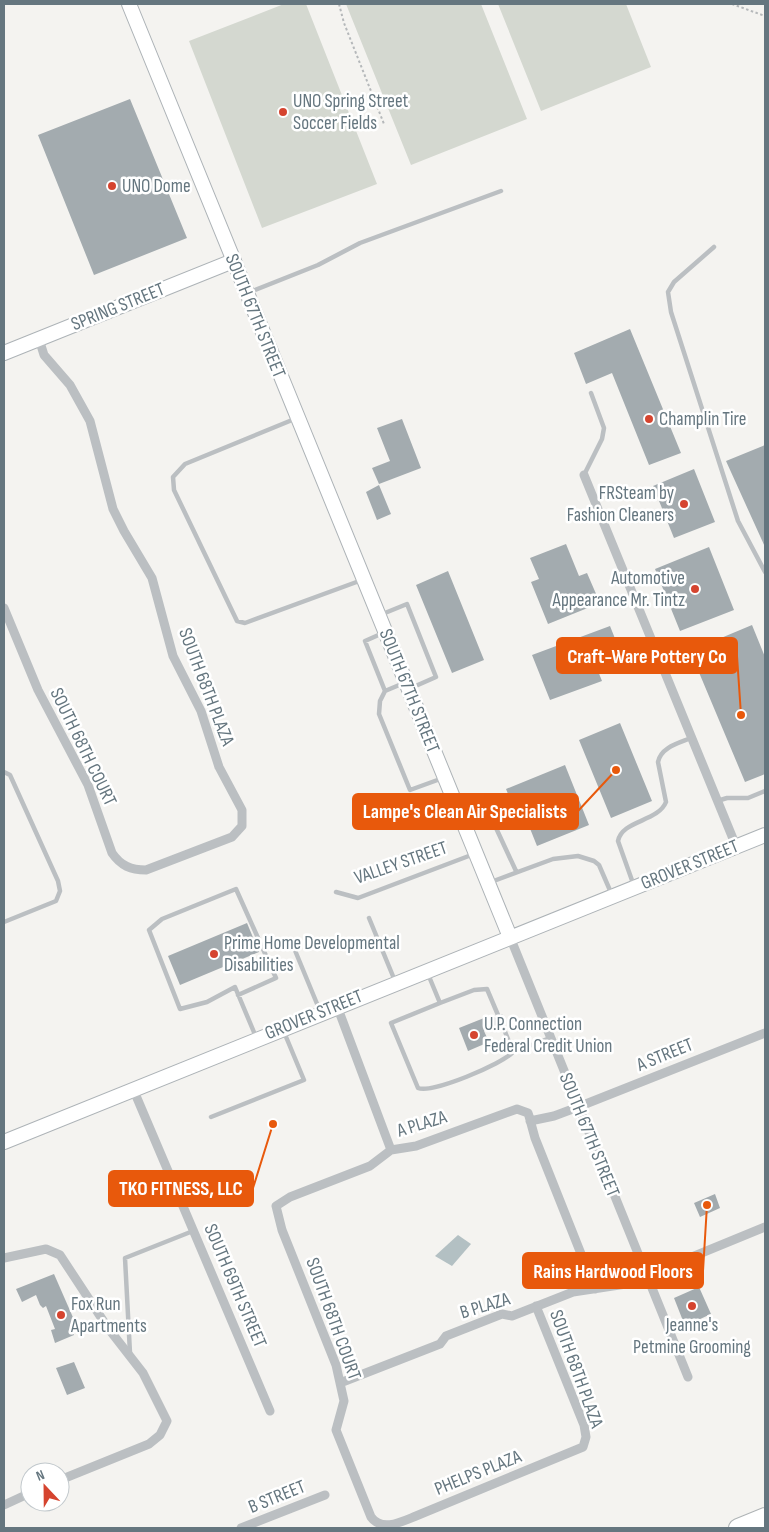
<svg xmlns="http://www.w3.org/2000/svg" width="769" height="1532" font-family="'Sofia Sans Condensed',sans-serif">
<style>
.green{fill:#d4d8d0}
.water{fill:#b3c0c3}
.building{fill:#a3abaf}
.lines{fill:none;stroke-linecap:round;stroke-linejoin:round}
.secondary-casing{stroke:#adb3b7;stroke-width:16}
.highway-casing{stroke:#aeb3b5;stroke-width:20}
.path{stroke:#b5b8ba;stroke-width:2;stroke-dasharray:2.5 2.5;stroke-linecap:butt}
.lane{stroke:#bbbfc2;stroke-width:4.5}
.street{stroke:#bbbfc2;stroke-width:9}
.secondary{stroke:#fff;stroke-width:14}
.highway{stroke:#fff;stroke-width:18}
.poi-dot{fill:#d5442f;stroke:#fff;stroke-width:2}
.labels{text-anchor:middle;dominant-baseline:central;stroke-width:5;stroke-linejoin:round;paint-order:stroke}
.poi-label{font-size:19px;fill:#65767f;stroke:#fff;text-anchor:start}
.street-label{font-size:19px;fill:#65767f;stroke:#fff}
.leader{fill:none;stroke:#e8590c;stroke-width:2}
.callout-dot{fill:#e8590c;stroke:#fff;stroke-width:2}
.callout{fill:#e8590c;stroke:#e8590c;stroke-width:2}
.callout-label{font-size:20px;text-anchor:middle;font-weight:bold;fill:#fff}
</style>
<rect width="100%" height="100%" fill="#f4f3f0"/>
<path class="green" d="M 284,4 L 306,4 L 377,184 L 262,228 L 189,41 Z
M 346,4 L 481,4 L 527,119 L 411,165 Z
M 498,4 L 626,4 L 651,67 L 541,111 Z"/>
<path class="water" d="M 458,1235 L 471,1244 L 452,1266 L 435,1256 Z"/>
<path class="building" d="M 130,99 L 187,238 L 94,275 L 38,135 Z
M 630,329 L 681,453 L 649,465 L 612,373 L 586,384 L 574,353 Z
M 402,419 L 421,468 L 379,484 L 372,468 L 390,461 L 377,428 Z
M 765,445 L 765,547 L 726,461 Z
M 694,469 L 715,522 L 674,538 L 653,486 Z
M 379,485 L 391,514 L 377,520 L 366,492 Z
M 566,544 L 579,576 L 587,573 L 600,603 L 548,624 L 531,582 L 539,579 L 530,558 Z
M 709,547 L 734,610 L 680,631 L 655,569 Z
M 448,571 L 484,660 L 452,673 L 416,585 Z
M 752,625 L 765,657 L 765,774 L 745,782 L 690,651 Z
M 610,626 L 616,641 L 590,651 L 602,681 L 550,700 L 532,655 Z
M 620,723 L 652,801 L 611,818 L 579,740 Z
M 565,765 L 589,825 L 537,846 L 529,826 L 519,821 L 506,789 Z
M 247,923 L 259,952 L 180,985 L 168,956 Z
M 502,1014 L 505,1021 L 500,1020 L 498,1026 L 484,1031 L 489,1042 L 468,1051 L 459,1028 L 489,1016 L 490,1019 L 494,1017 L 499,1019 Z
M 715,1194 L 720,1208 L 700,1217 L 694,1203 Z
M 54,1274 L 75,1322 L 70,1324 L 74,1335 L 55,1343 L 51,1330 L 55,1329 L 46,1306 L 43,1308 L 40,1305 L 36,1295 L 22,1302 L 16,1289 Z
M 699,1287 L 711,1314 L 685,1326 L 674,1298 Z
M 74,1362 L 85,1388 L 67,1395 L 56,1368 Z"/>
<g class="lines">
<defs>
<path id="secondary" d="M 129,4 L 510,937
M 4,353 L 233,261
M 4,1142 L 765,835"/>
<path id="highway" d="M 738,1528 L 765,1517"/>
</defs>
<use href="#secondary" class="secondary-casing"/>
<use href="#highway" class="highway-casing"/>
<path class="path" d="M 339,4 L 344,23 L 384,124
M 732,4 L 765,16"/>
<path class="lane" d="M 714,247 L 674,282 L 668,292 L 671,312 L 738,521 L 765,572
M 250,292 L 318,265 L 360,243 L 501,191
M 297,418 L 185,464 L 173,477 L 174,490 L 237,621 L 245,623 L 362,580
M 584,475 L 602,439 L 604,428 L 591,393
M 380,615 L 407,604 L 436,677 L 411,688
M 383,633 L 365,641 L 385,691 L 404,683
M 385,691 L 380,701 L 379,714 L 410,790 L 443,778
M 4,772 L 10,775 L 58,881 L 60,891 L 56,901 L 4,922
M 717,801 L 727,798 L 748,798 L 765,791
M 461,809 L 475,804 L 490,815 L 516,871
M 491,882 L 553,859 L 578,856 L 594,861 L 599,865 L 612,895
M 634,886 L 618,841 C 622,820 658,822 666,802 L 658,762 C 661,747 679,743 691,738
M 336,892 L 358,898 L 474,854
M 369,918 L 395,981
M 294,948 L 320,1011
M 428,974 L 440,1003 L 474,990 L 487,989 L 498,1015
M 238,995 L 276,978 L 236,889 L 162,919 L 149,930 L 180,1009 L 207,1002 L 235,987 L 256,1037
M 440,1003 L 391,1023 L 418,1088 C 431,1094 503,1064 513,1052
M 502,1024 L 513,1052 L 550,1038
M 211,1117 L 304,1080 L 284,1032
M 130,1353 L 125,1258 L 193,1231"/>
<path class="street" d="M 584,475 L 736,846
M 4,608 L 38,690 L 88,785 L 112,853 C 121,866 131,870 146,870 L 232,837 L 242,826 L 242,810 L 219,767 L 201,711 L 173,656 L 152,578 L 124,531 L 113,509 L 90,421 L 70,385 L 44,355 L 39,339
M 510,937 L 688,1377
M 337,1006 L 391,1150
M 134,1091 L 270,1411
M 530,1121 L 554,1116 L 578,1107 L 765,1033
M 4,1258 L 46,1249 L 60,1255 L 108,1328 L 143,1373 L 167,1421 L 160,1435 L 149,1444 L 60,1480
M 536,1306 L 584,1425 L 586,1437 L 583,1447 L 416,1516 C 401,1522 382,1532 371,1517 L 336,1430 L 344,1401 L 336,1365 L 282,1230 L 276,1206 L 290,1197 L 370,1166 L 391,1150 L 416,1146 L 517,1109 L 528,1113 L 529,1116 L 535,1138 L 595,1289
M 340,1383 L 440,1344 L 446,1336 L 502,1314 L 512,1316 L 573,1292 L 626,1284 L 765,1227
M 4,1505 L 30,1493
M 241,1528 L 325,1495"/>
<use href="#secondary" class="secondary"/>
<use href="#highway" class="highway"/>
</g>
<g class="poi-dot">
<circle cx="283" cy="112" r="5"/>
<circle cx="112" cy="186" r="5"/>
<circle cx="649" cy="419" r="5"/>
<circle cx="684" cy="504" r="5"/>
<circle cx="695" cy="589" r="5"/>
<circle cx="214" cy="954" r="5"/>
<circle cx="474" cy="1035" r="5"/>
<circle cx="692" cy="1306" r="5"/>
<circle cx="61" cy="1315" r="5"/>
</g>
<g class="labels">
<g class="poi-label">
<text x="293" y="101">UNO Spring Street<tspan x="293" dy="22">Soccer Fields</tspan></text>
<text x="122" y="186">UNO Dome</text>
<text x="659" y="419">Champlin Tire</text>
<text x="674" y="493" text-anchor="end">FRSteam by<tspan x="674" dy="22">Fashion Cleaners</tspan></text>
<text x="685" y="578" text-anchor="end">Automotive<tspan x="685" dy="22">Appearance Mr. Tintz</tspan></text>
<text x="224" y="943">Prime Home Developmental<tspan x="224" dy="22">Disabilities</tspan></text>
<text x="484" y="1024">U.P. Connection<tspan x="484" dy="22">Federal Credit Union</tspan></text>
<text x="71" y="1304">Fox Run<tspan x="71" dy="22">Apartments</tspan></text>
<text x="692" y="1325" text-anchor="middle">Jeanne's<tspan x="692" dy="22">Petmine Grooming</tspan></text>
</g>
<g class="street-label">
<text transform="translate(118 307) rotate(-22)">SPRING STREET</text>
<text transform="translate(255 316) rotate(68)">SOUTH 67TH STREET</text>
<text transform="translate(206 687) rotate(69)">SOUTH 68TH PLAZA</text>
<text transform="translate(409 691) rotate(68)">SOUTH 67TH STREET</text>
<text transform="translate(83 747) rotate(64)">SOUTH 68TH COURT</text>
<text transform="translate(401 863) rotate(-19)">VALLEY STREET</text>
<text transform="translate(690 865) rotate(-22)">GROVER STREET</text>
<text transform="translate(314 1015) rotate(-22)">GROVER STREET</text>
<text transform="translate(665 1055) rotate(-22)">A STREET</text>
<text transform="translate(422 1124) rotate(-17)">A PLAZA</text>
<text transform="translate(589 1135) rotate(68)">SOUTH 67TH STREET</text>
<text transform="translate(235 1286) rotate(67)">SOUTH 69TH STREET</text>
<text transform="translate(485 1306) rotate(-17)">B PLAZA</text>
<text transform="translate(333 1319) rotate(70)">SOUTH 68TH COURT</text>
<text transform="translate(576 1369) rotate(70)">SOUTH 68TH PLAZA</text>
<text transform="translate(478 1473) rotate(-22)">PHELPS PLAZA</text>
<text transform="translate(277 1497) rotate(-22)">B STREET</text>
</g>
</g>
<path class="leader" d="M741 715L737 656M616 770L578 811M273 1124L253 1188M707 1205L703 1271"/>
<g class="callout-dot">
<circle cx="741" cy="715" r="5"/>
<circle cx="616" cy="770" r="5"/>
<circle cx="273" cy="1124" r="5"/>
<circle cx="707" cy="1205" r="5"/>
</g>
<g class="callout">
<rect x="557" y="638" width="180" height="35" rx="5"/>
<rect x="353" y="794" width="225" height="35" rx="5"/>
<rect x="109" y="1171" width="144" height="35" rx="5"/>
<rect x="523" y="1253" width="180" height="35" rx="5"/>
</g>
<g class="callout-label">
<text x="647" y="663">Craft-Ware Pottery Co</text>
<text x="465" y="818">Lampe's Clean Air Specialists</text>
<text x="181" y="1195">TKO FITNESS, LLC</text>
<text x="613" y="1278">Rains Hardwood Floors</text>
</g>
<rect width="769" height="1532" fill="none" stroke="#65767f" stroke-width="10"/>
<g transform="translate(45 1487) rotate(338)"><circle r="24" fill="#ffffff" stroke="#c1c8cc"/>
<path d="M0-4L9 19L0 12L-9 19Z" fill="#d5442f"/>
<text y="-8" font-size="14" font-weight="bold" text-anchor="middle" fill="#65767f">N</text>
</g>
</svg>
